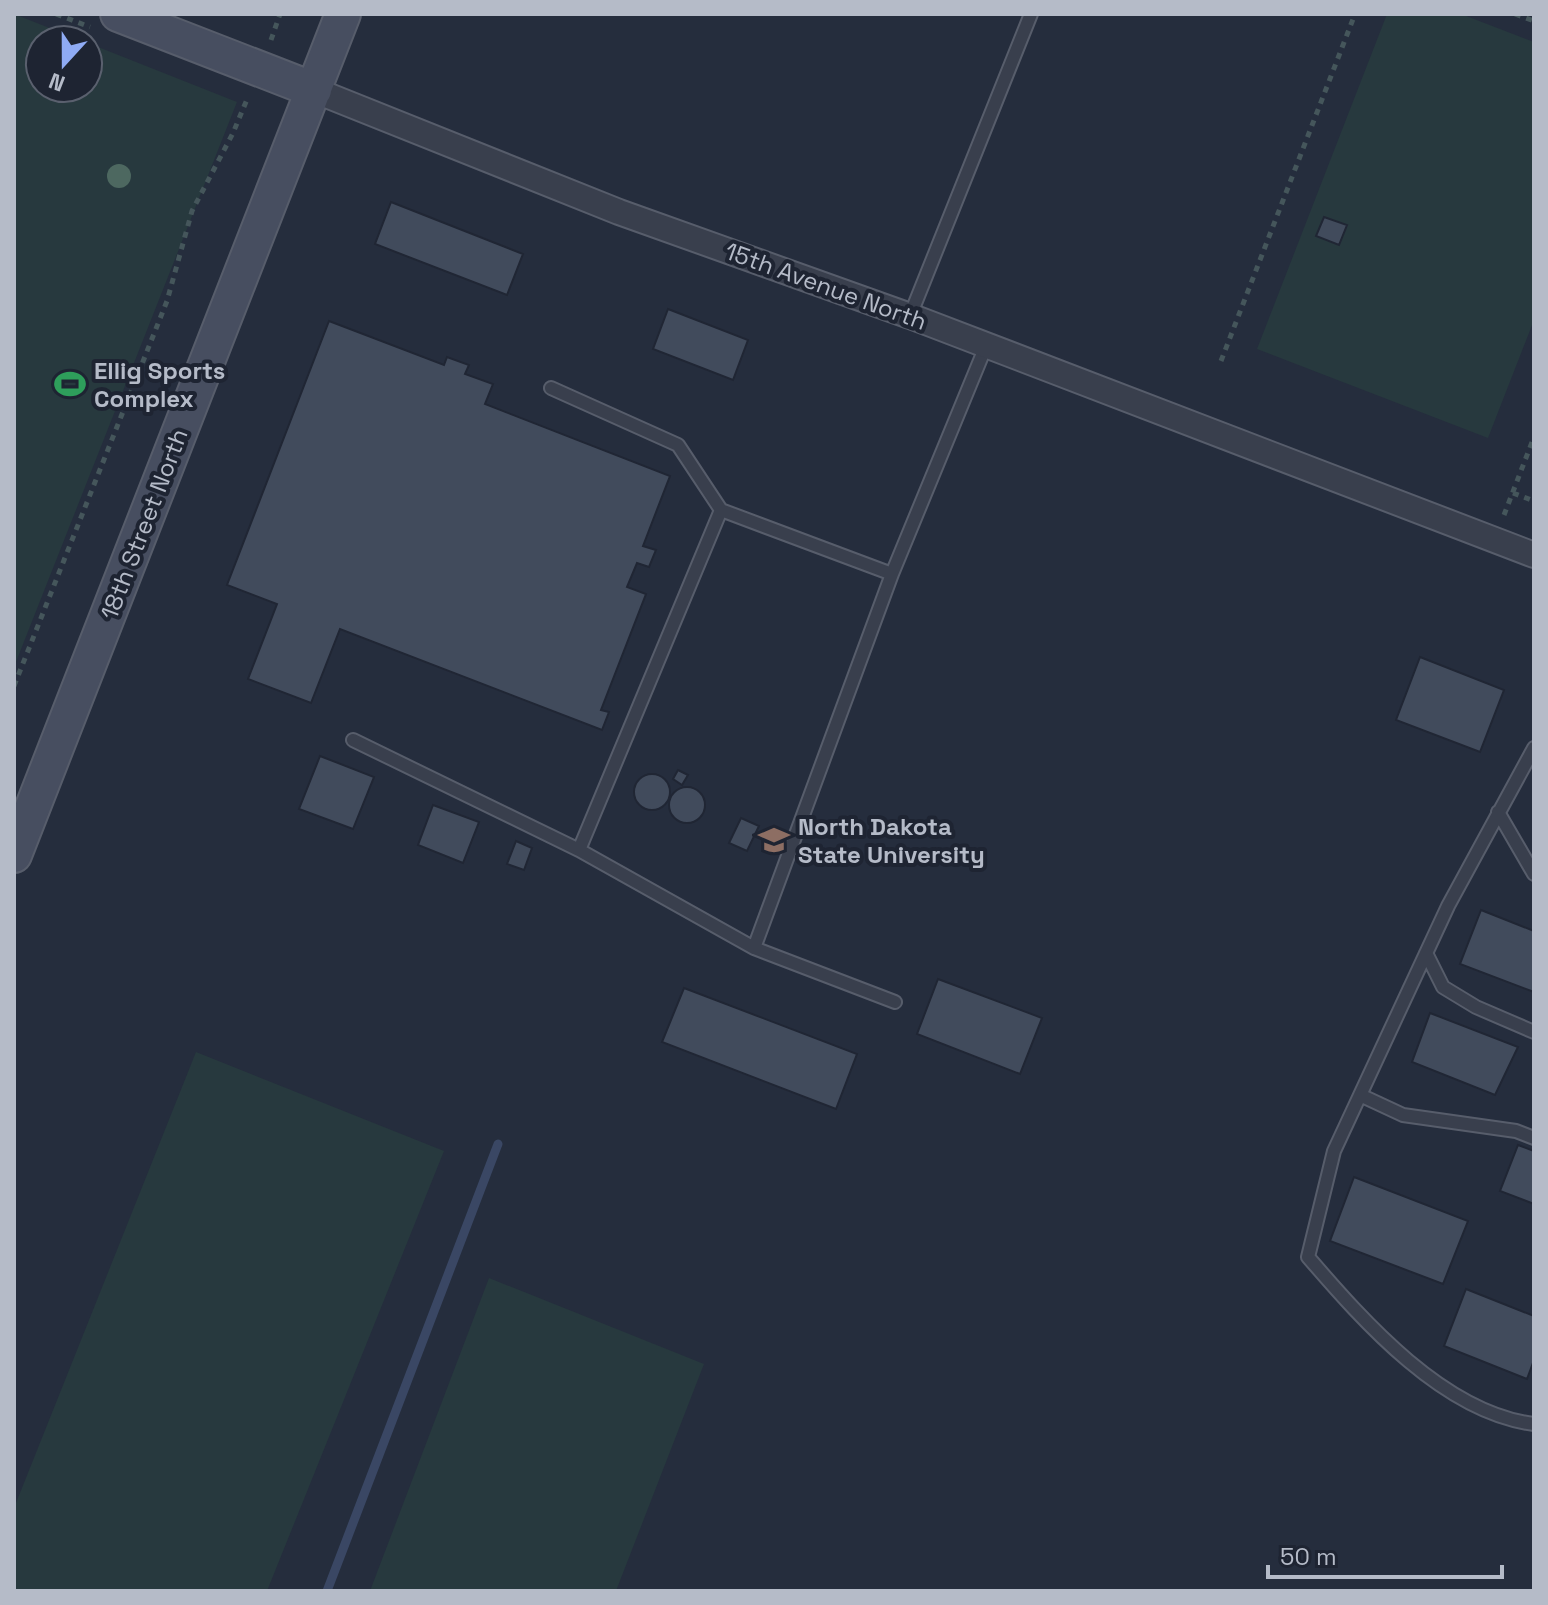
<svg xmlns="http://www.w3.org/2000/svg" width="1548" height="1605" font-family="'Space Grotesk',sans-serif">
<style>
.green{fill:#27393e}
.lines{fill:none;stroke-linecap:round;stroke-linejoin:round}
.stream{stroke:#3a4764;stroke-width:9}
.building{fill:#414b5c;stroke:#202634;stroke-width:2}
.lane-casing{stroke:#575d6b;stroke-width:16}
.street-casing{stroke:#575d6b;stroke-width:28}
.secondary-casing{stroke:#575d6b;stroke-width:38}
.path{stroke:#45565b;stroke-width:5;stroke-dasharray:6 6;stroke-linecap:butt}
.lane{stroke:#393f4d;stroke-width:12}
.street{stroke:#393f4d;stroke-width:24}
.secondary{stroke:#474e60;stroke-width:34}
.tree{fill:#4d6860}
.labels{text-anchor:middle;dominant-baseline:central;stroke-width:8;stroke-linejoin:round;paint-order:stroke}
.street-label{font-size:24px;fill:#b5bbc8;stroke:#1e2432}
.poi-label{font-size:24px;font-weight:bold;fill:#b5bbc8;stroke:#1e2432;text-anchor:start}
</style>
<rect width="100%" height="100%" fill="#252d3d"/>
<path class="green" d="M 14,14 L 80,40 L 40,40 L 40,88 L 88,88 L 88,43 L 237,102 L 14,667 Z
M 1387,14 L 1461,14 L 1534,42 L 1534,320 L 1488,438 L 1257,349 Z
M 196,1052 L 444,1151 L 267,1591 L 14,1591 L 14,1508 Z
M 489,1278 L 704,1364 L 616,1591 L 370,1591 Z"/>
<g class="lines">
<path class="stream" d="M 327,1591 L 498,1144"/>
</g>
<path class="building" d="M 391,202 L 523,254 L 507,295 L 375,244 Z
M 1324,217 L 1347,225 L 1339,245 L 1316,236 Z
M 668,309 L 748,340 L 733,380 L 653,349 Z
M 329,321 L 444,365 L 447,357 L 469,365 L 465,374 L 493,384 L 485,404 L 670,476 L 643,546 L 656,550 L 649,567 L 637,563 L 627,587 L 646,594 L 601,710 L 609,712 L 602,730 L 340,629 L 311,703 L 248,679 L 277,604 L 227,585 Z
M 1420,657 L 1504,690 L 1480,752 L 1396,720 Z
M 320,756 L 374,777 L 353,829 L 299,809 Z
M 678,770 L 688,775 L 682,785 L 673,779 Z
M634 792a18 18 0 1 1 36 0a18 18 0 1 1-36 0Z
M669 805a18 18 0 1 1 36 0a18 18 0 1 1-36 0Z
M 433,805 L 479,822 L 463,863 L 418,845 Z
M 741,818 L 759,826 L 747,851 L 729,843 Z
M 516,841 L 532,848 L 524,870 L 507,864 Z
M 1481,910 L 1534,931 L 1534,992 L 1460,964 Z
M 938,979 L 1042,1018 L 1020,1074 L 917,1034 Z
M 684,988 L 857,1054 L 836,1109 L 662,1042 Z
M 1430,1013 L 1518,1047 L 1495,1095 L 1412,1062 Z
M 1518,1145 L 1534,1151 L 1534,1204 L 1500,1191 Z
M 1354,1177 L 1468,1221 L 1443,1284 L 1330,1241 Z
M 1466,1289 L 1534,1316 L 1534,1360 L 1527,1379 L 1444,1346 Z"/>
<g class="lines">
<defs>
<path id="lane" d="M 910,316 L 1031,14
M 551,388 L 678,445 L 721,510 L 892,574
M 353,740 L 579,850 L 754,948 L 895,1002
M 1534,748 L 1448,906 L 1334,1151 L 1308,1257 C 1364,1322 1444,1413 1534,1424
M 1498,812 L 1534,874
M 579,850 L 721,510
M 754,948 L 892,574 L 986,346
M 1426,953 L 1443,987 L 1476,1007 L 1534,1032
M 1360,1095 L 1403,1115 L 1516,1131 L 1534,1138"/>
<path id="street" d="M 314,90 L 619,212 L 910,316 L 1534,555"/>
<path id="secondary" d="M 118,14 L 314,90
M 14,855 L 343,14"/>
</defs>
<use href="#lane" class="lane-casing"/>
<use href="#street" class="street-casing"/>
<use href="#secondary" class="secondary-casing"/>
<path class="path" d="M 56,14 L 90,27
M 1515,14 L 1534,21
M 271,40 L 280,14
M 1221,361 L 1355,14
M 1513,493 L 1534,501
M 1504,515 L 1534,437
M 14,686 L 167,301 L 192,211 L 233,133 L 248,97"/>
<use href="#lane" class="lane"/>
<use href="#street" class="street"/>
<use href="#secondary" class="secondary"/>
</g>
<circle class="tree" cx="119" cy="176" r="12"/>
<defs>
<symbol id="stadium-bare" viewBox="-9 -9 18 18"><path d="M0-5a6.5 5 0 1 0 0 10a6.5 5 0 1 0 0-10ZM-3.5-1.8h7v3.6h-7Z" fill="#2e9e5b" stroke="#1e2432" stroke-width="2.5" paint-order="stroke"/></symbol>
<symbol id="university-bare" viewBox="-9 -9 18 18"><path d="M0-5L7-2L0 1L-7-2ZM-4 1L0 2.5L4 1V4Q0 6-4 4Z" fill="#8d6e63" stroke="#1e2432" stroke-width="2.5" paint-order="stroke"/></symbol>
</defs>
<g fill-rule="evenodd">
<use href="#stadium-bare" x="48" y="362" width="44" height="44"/>
<use href="#university-bare" x="752" y="818" width="44" height="44"/>
</g>
<g class="labels">
<g class="street-label">
<text transform="translate(826 286) rotate(20)">15th Avenue North</text>
<text transform="translate(144 524) rotate(-69)">18th Street North</text>
</g>
<g class="poi-label">
<text x="94" y="370">Ellig Sports<tspan x="94" dy="28">Complex</tspan></text>
<text x="798" y="826">North Dakota<tspan x="798" dy="28">State University</tspan></text>
</g>
</g>
<rect width="1548" height="1605" fill="none" stroke="#b5bbc8" stroke-width="32"/>
<g transform="translate(64 64) rotate(201)"><circle r="38" fill="#1e2432" stroke="#5a606e" stroke-width="2"/>
<path d="M0-6L14 30L0 20L-14 30Z" fill="#8fabf4"/>
<text y="-12" font-size="22" font-weight="bold" text-anchor="middle" fill="#b5bbc8">N</text>
</g>
<path d="M1268 1565v12h234v-12" fill="none" stroke="#b5bbc8" stroke-width="4"/>
<text x="1280" y="1565" font-size="24" fill="#b5bbc8" stroke="#1e2432" stroke-width="6" paint-order="stroke">50 m</text>
</svg>
